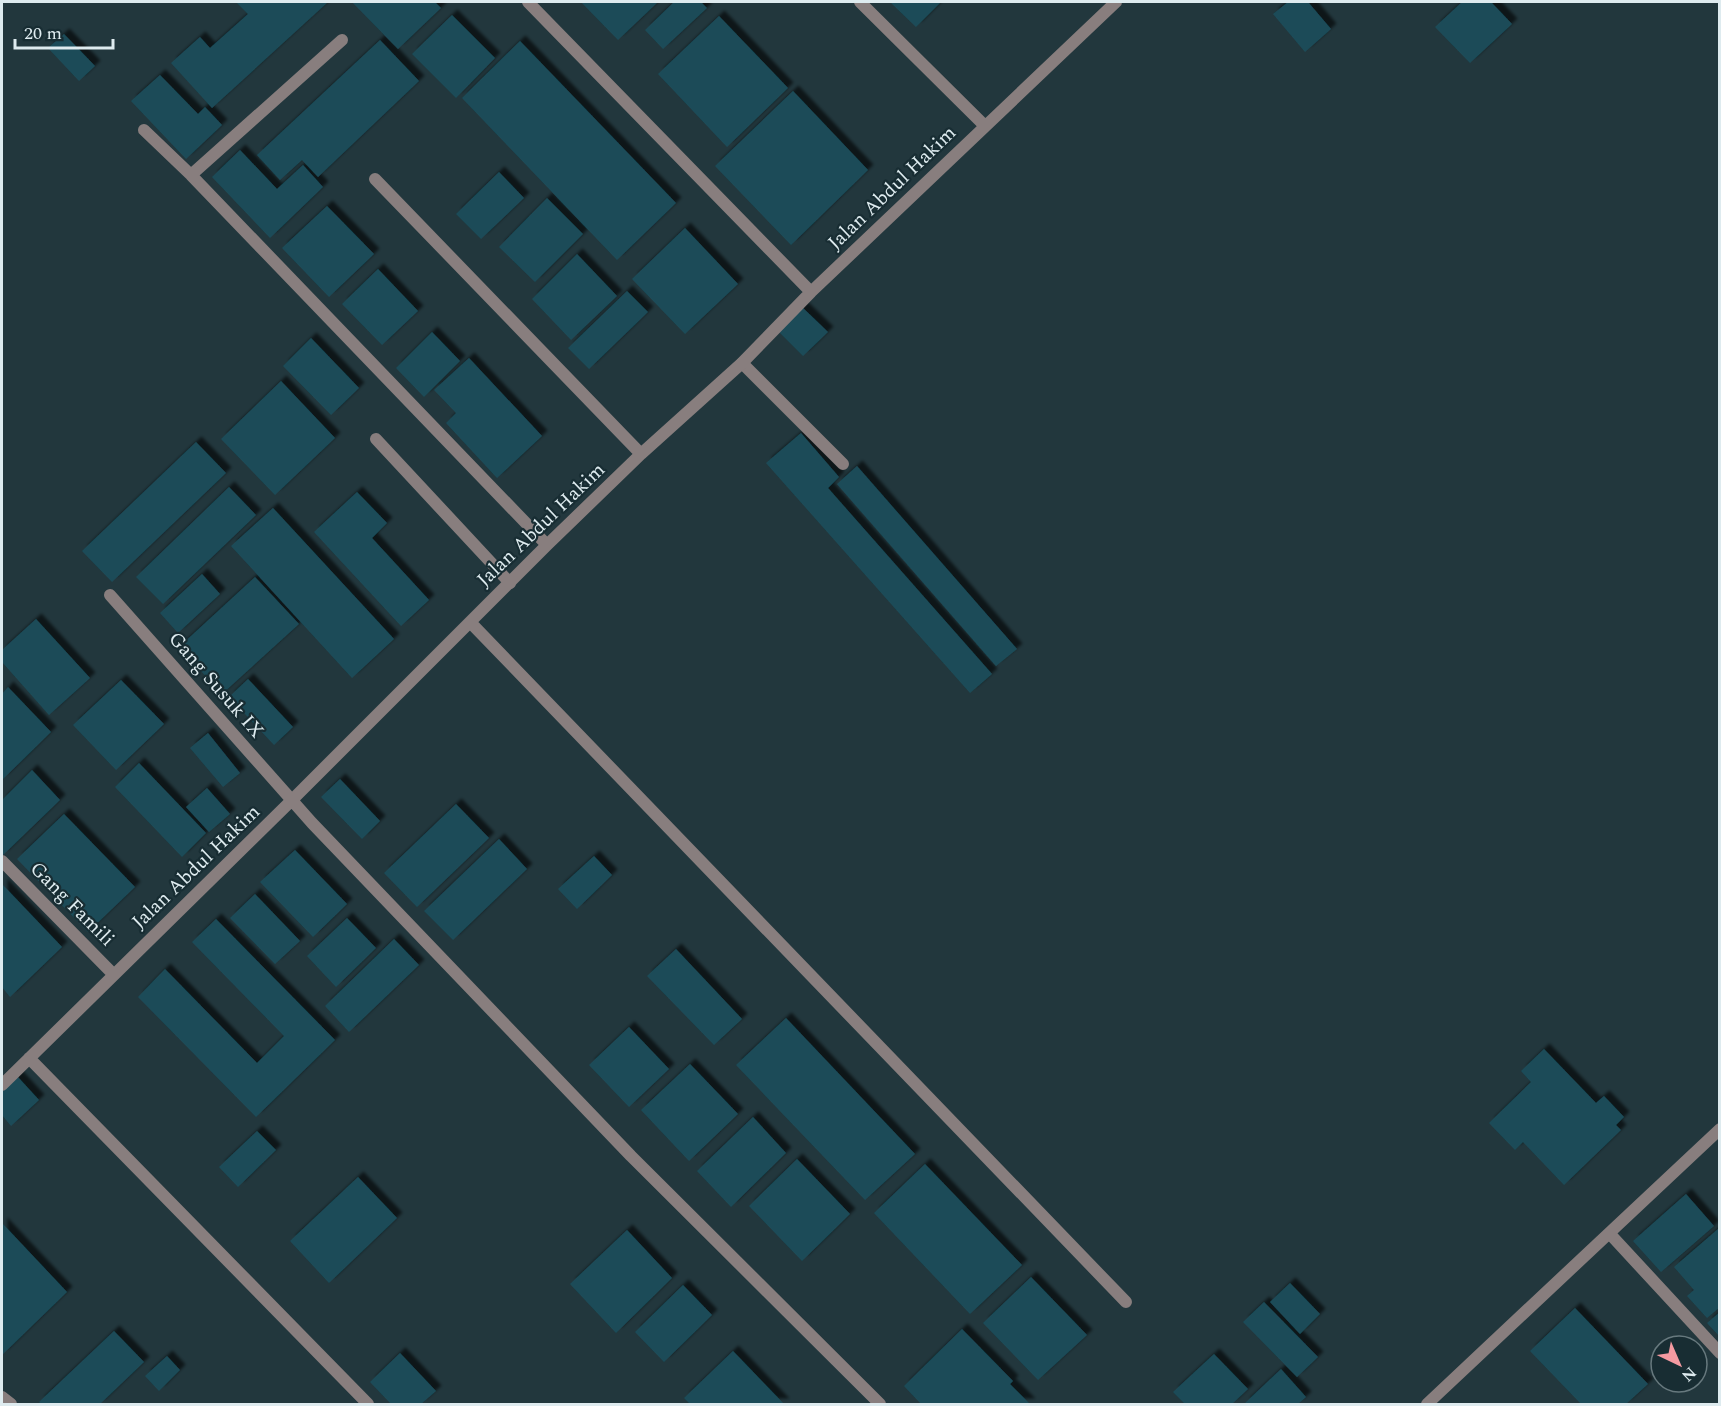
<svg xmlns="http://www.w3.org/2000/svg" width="1721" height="1406" font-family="Spectral,serif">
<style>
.building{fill:#1b4c59;filter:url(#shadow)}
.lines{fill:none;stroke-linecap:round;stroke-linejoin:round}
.service{stroke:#887e7e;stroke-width:12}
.minor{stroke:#887e7e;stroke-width:12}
.labels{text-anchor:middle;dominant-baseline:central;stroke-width:4.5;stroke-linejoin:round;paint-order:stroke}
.street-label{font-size:20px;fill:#deebef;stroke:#182d33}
</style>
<defs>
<filter id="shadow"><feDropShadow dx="5.5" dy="-5.5" stdDeviation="1.5" flood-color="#0009"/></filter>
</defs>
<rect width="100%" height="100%" fill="#22373d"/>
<path class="building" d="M 236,2 L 328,2 L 212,108 L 171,63 L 200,37 L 210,48 L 248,14 Z
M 352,2 L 435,2 L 441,8 L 398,49 Z
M 581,2 L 658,2 L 618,40 Z
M 674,2 L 701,2 L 707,8 L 663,49 L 645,30 Z
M 890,2 L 941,2 L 916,27 Z
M 1288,2 L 1308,2 L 1331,29 L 1305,52 L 1273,14 Z
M 1462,2 L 1491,2 L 1512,24 L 1470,63 L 1435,27 Z
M 452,15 L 495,58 L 456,98 L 412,54 Z
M 719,16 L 788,88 L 727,147 L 658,74 Z
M 64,34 L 95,66 L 79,81 L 48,48 Z
M 380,40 L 419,81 L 318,177 L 302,160 L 280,180 L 257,155 Z
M 520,41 L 676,203 L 617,260 L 462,98 Z
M 160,75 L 198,114 L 205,107 L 222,125 L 186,159 L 131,101 Z
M 793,91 L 868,170 L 791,245 L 715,166 Z
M 240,150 L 277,189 L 303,165 L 323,187 L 270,238 L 212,177 Z
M 499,172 L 524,198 L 481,239 L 456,214 Z
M 547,198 L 583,234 L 535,282 L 499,247 Z
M 327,206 L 374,254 L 329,297 L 282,248 Z
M 685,228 L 738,284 L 685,334 L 632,279 Z
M 577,254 L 617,296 L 571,340 L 532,299 Z
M 378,269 L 418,311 L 382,345 L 342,304 Z
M 627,291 L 648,312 L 589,369 L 568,348 Z
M 802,307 L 828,332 L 803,356 L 779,332 Z
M 432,332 L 460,361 L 424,397 L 396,368 Z
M 311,338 L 359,388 L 331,415 L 283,366 Z
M 469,358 L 542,436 L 497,478 L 446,423 L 456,413 L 434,390 Z
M 281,381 L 335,438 L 275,495 L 221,439 Z
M 801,433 L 839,477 L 828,488 L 992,674 L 970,693 L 766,463 Z
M 196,442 L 226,473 L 112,582 L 82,551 Z
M 857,466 L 1017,649 L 996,666 L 837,484 Z
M 229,487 L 256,515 L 163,604 L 136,577 Z
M 357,492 L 387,523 L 372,538 L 429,600 L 401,626 L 314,532 Z
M 273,508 L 394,639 L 352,678 L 231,546 Z
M 202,574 L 220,594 L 178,633 L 160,613 Z
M 255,577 L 299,624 L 222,694 L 179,647 Z
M 36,619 L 90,678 L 49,715 L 2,662 L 2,650 Z
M 248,679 L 293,727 L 274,745 L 229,697 Z
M 121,680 L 164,724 L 116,770 L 73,725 Z
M 8,687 L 51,732 L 2,780 L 2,694 Z
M 208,733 L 240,773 L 223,787 L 190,748 Z
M 139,763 L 206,833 L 182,857 L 115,787 Z
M 32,770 L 60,800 L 2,856 L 2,800 Z
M 340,779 L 380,821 L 362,839 L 321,797 Z
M 207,788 L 230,814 L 209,832 L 186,807 Z
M 456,804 L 489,838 L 417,907 L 384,873 Z
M 64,814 L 135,887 L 88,932 L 17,859 Z
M 499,839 L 527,869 L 453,940 L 424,911 Z
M 295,850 L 347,904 L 313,937 L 260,882 Z
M 594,856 L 612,875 L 577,909 L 558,889 Z
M 2,884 L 62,947 L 10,997 L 2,987 Z
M 255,894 L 300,941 L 275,964 L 230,918 Z
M 347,918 L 376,948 L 336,987 L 307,956 Z
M 216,919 L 335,1040 L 256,1117 L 138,997 L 165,969 L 257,1063 L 284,1036 L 192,942 Z
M 394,939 L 419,965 L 349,1032 L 325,1006 Z
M 676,949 L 742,1019 L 714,1045 L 647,976 Z
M 786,1018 L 915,1154 L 865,1200 L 736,1065 Z
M 629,1027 L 669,1069 L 629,1107 L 589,1065 Z
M 1544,1049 L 1596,1103 L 1604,1096 L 1624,1117 L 1616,1125 L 1621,1130 L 1564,1185 L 1523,1142 L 1515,1150 L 1489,1123 L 1531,1082 L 1521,1071 Z
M 690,1064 L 738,1114 L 689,1161 L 641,1110 Z
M 17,1076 L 39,1100 L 11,1126 L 2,1115 L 2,1090 Z
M 753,1117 L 786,1153 L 731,1207 L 697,1171 Z
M 257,1131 L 276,1150 L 238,1187 L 219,1167 Z
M 797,1159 L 850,1214 L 802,1261 L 749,1206 Z
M 925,1164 L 1022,1265 L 970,1314 L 874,1213 Z
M 358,1177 L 397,1218 L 329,1283 L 290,1241 Z
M 1686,1194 L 1714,1226 L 1661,1272 L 1633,1241 Z
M 2,1223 L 67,1292 L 2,1355 Z
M 1718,1229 L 1720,1231 L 1720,1307 L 1707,1318 L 1687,1296 L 1694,1290 L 1674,1267 Z
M 627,1230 L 672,1278 L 616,1333 L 570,1284 Z
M 1031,1277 L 1087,1335 L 1038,1380 L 983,1323 Z
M 1290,1283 L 1320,1314 L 1300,1334 L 1270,1302 Z
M 683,1285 L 712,1315 L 664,1362 L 635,1332 Z
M 1264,1302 L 1318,1357 L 1297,1377 L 1243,1322 Z
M 1575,1308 L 1648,1384 L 1626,1404 L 1581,1404 L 1530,1351 Z
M 1720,1312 L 1720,1337 L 1707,1323 Z
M 962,1329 L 1013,1381 L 1010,1384 L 1030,1404 L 921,1404 L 904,1386 Z
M 114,1331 L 144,1362 L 100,1404 L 41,1404 L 39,1402 Z
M 733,1351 L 784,1404 L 690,1404 L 684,1398 Z
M 400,1353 L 436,1391 L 421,1404 L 391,1404 L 370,1382 Z
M 1214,1354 L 1248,1389 L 1232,1404 L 1185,1404 L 1173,1392 Z
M 167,1356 L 180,1370 L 159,1391 L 145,1376 Z
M 1281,1369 L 1306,1397 L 1298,1404 L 1244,1404 Z"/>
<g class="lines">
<path class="service" d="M 742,363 L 843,464
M 376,439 L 510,583
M 2,1397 L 11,1404"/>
<path class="minor" d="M 528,2 L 811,292
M 860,2 L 985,126
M 144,130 L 191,175 L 547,545
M 191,175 L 342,40
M 375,179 L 641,454
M 110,595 L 312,823 L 631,1156 L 880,1404
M 470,622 L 1126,1302
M 2,861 L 114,975
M 29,1058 L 368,1404
M 2,1085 L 291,801 L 547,545 L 641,454 L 742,363 L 811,292 L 1116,2
M 1610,1234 L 1720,1353
M 1427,1404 L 1720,1129"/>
</g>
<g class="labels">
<g class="street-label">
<text transform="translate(892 188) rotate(-44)">Jalan Abdul Hakim</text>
<text transform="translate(541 525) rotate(-44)">Jalan Abdul Hakim</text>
<text transform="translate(216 685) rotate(49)">Gang Susuk IX</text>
<text transform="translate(196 867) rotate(-44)">Jalan Abdul Hakim</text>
<text transform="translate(72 904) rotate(45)">Gang Famili</text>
</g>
</g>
<rect width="1721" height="1406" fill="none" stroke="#deebef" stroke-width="6"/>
<g transform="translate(1679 1364) rotate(136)"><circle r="28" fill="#182d33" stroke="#67797e" stroke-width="1.5"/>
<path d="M0-4.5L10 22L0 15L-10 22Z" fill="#f49aa1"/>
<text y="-9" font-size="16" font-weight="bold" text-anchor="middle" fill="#deebef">N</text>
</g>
<path d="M15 39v9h98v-9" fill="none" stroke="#deebef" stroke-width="3"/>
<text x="24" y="39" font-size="18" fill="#deebef" stroke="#182d33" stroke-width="4.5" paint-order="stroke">20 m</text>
</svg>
